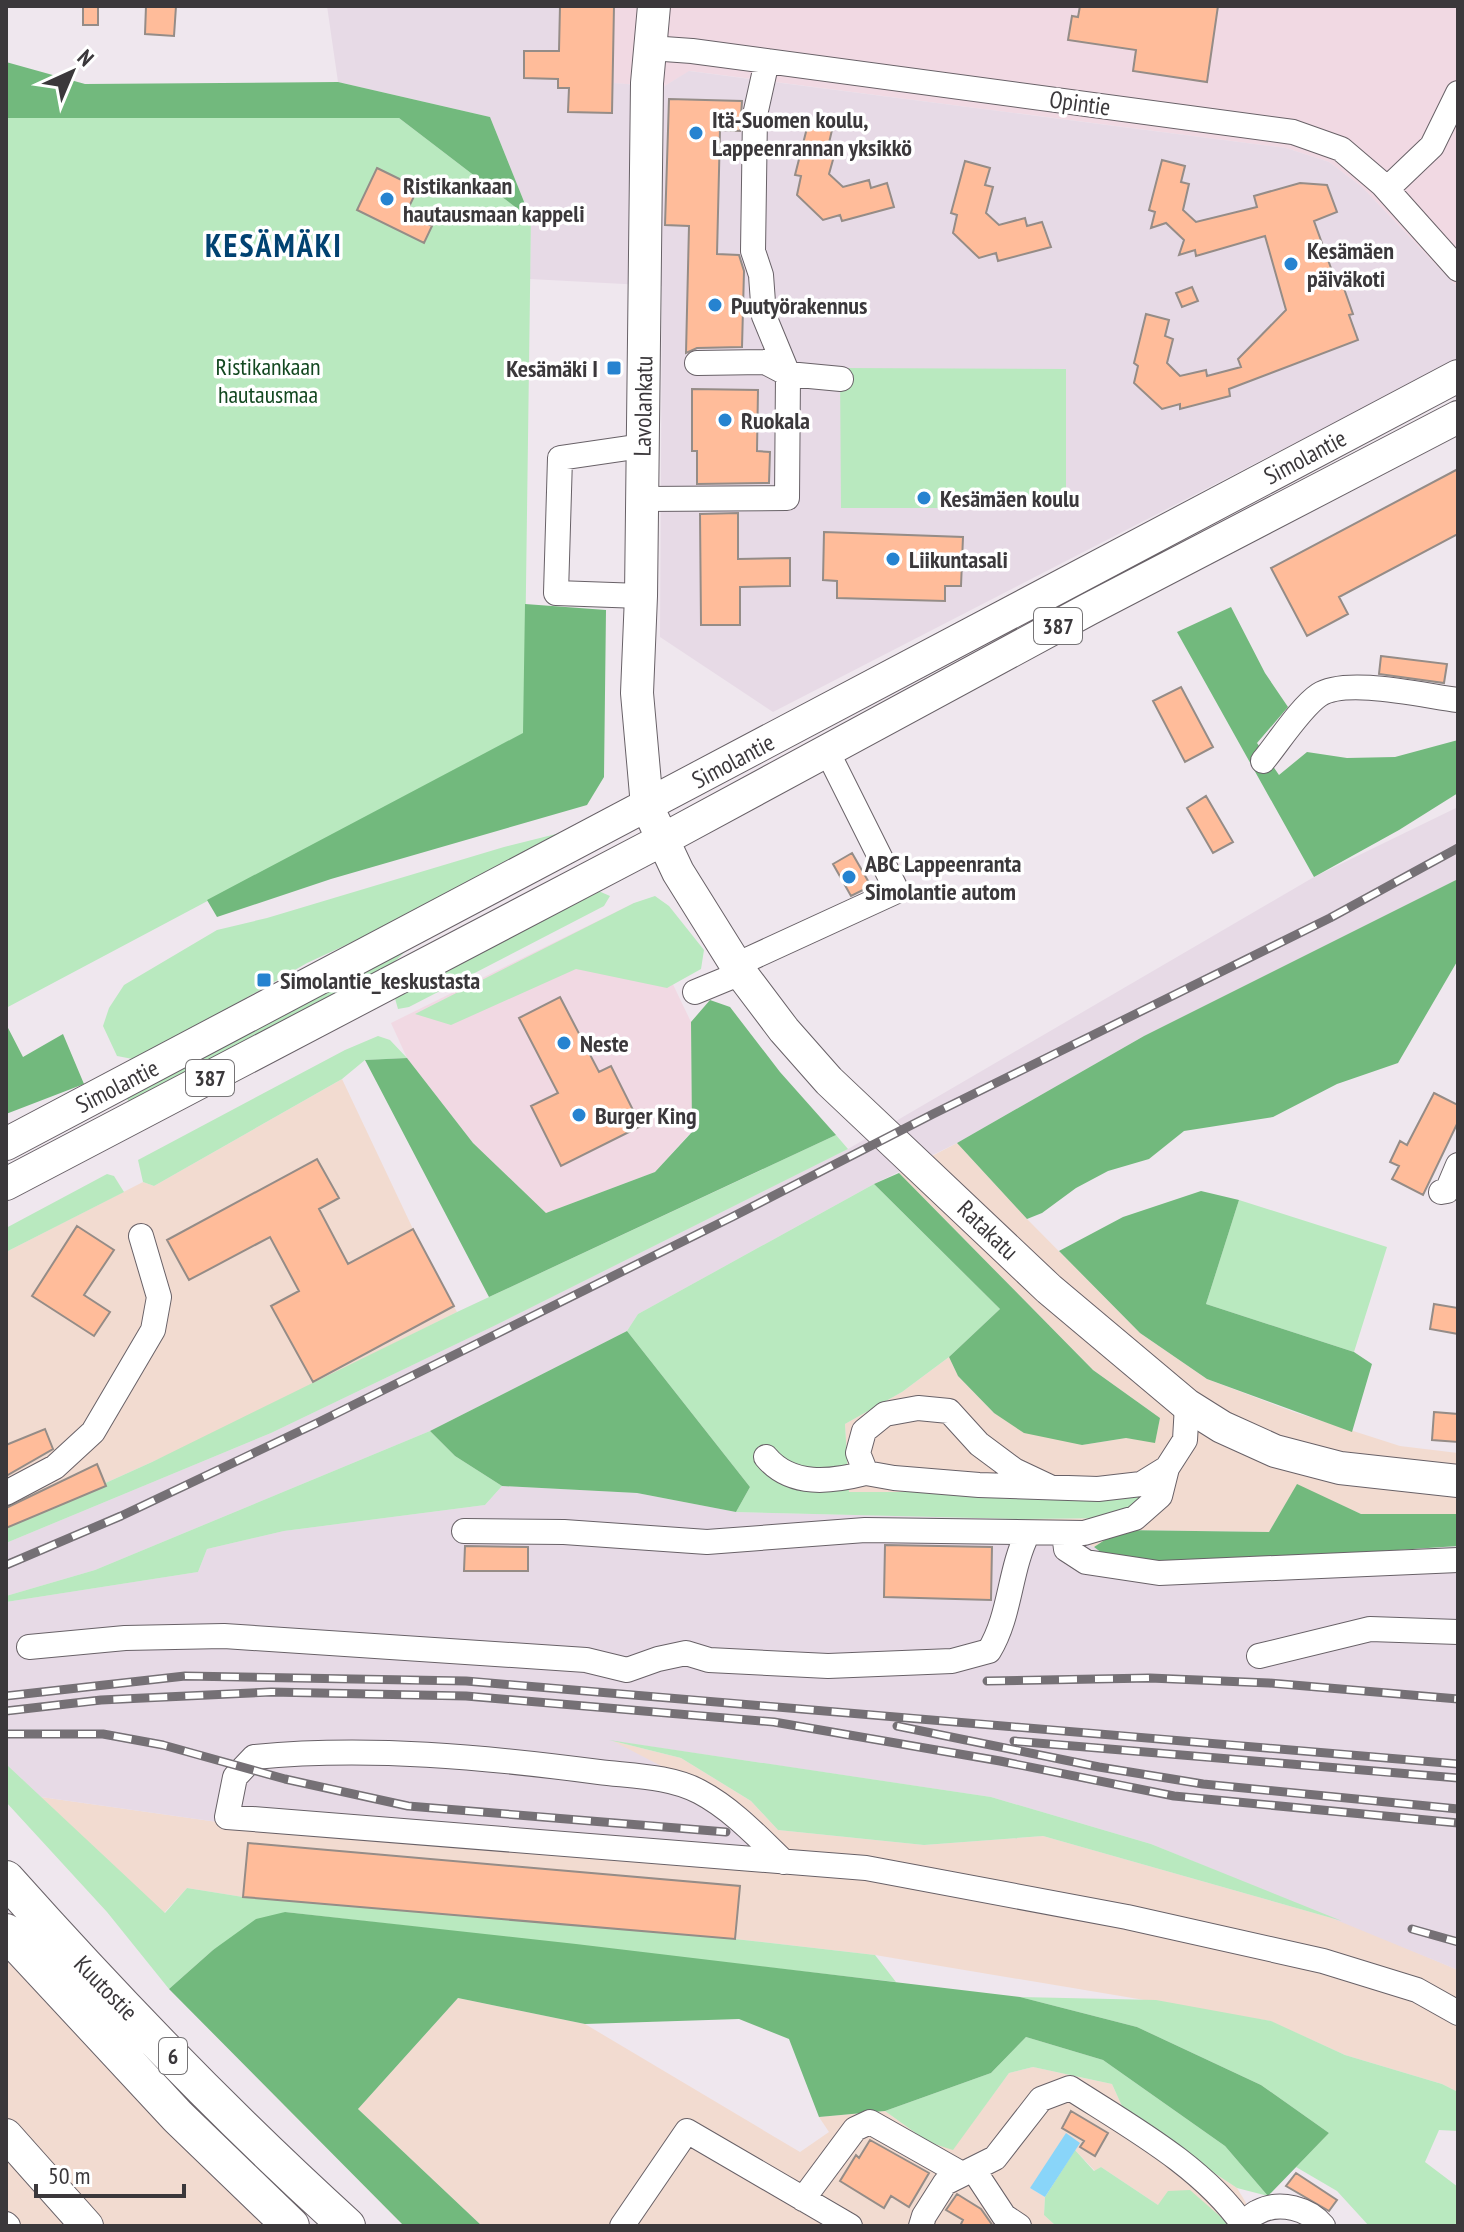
<svg xmlns="http://www.w3.org/2000/svg" width="1464" height="2232" font-family="'PT Sans Narrow',sans-serif">
<style>
.commercial{fill:#f1d9e3}
.industrial{fill:#f2dbd0}
.built{fill:#e7dae6}
.green{fill:#b9e9bf}
.forest{fill:#72b97d}
.water{fill:#89d5f9}
.building{fill:#ffbc9a;stroke:#958c87;stroke-width:2}
.lines{fill:none;stroke-linecap:round;stroke-linejoin:round}
.minor-casing{stroke:#686167;stroke-width:26}
.major-casing{stroke:#686167;stroke-width:34}
.highway-casing{stroke:#686167;stroke-width:38}
.minor{stroke:#fff;stroke-width:24}
.major{stroke:#fff;stroke-width:32}
.highway{stroke:#fff;stroke-width:36}
.rail-casing{stroke:#757075;stroke-width:9}
.rail{stroke:#fff;stroke-width:6;stroke-dasharray:18;stroke-linecap:butt}
.poi-dot{fill:#2683d0;stroke:#fff;stroke-width:3}
.labels{text-anchor:middle;dominant-baseline:central;stroke-width:7;stroke-linejoin:round;paint-order:stroke}
.shield{fill:#fff;stroke:#767476;stroke-width:2}
.shield-label{font-size:22px;font-weight:bold;fill:#3b383b}
.street-label{font-size:24px;fill:#3b383b;stroke:#fff}
.poi-label{font-size:24px;font-weight:bold;fill:#3b383b;stroke:#fff;text-anchor:start}
.park-label{font-size:24px;fill:#134820;stroke:#fff}
.district-label{font-size:32px;font-weight:bold;letter-spacing:2px;fill:#014271;stroke:#fff}
</style>
<rect width="100%" height="100%" fill="#efe7ee"/>
<path class="commercial" d="M 614,6 L 1458,6 L 1458,288 L 1362,187 L 1329,162 L 1286,148 L 690,71 L 663,87 L 613,83 Z
M 634,903 L 691,1022 L 692,1131 L 655,1172 L 546,1213 L 473,1143 L 407,1058 L 391,1023 Z"/>
<path class="industrial" d="M 342,1079 L 413,1229 L 457,1312 L 205,1438 L 6,1528 L 6,1252 L 143,1182 L 154,1186 Z
M 957,1143 L 1027,1219 L 1140,1333 L 1207,1379 L 1294,1412 L 1400,1446 L 1458,1453 L 1458,1514 L 1361,1514 L 1297,1485 L 1269,1532 L 1120,1530 L 1094,1547 L 1022,1519 L 1118,1518 L 1064,1498 L 1010,1499 L 946,1492 L 849,1493 L 845,1424 L 902,1392 L 949,1357 L 958,1376 L 994,1413 L 1082,1445 L 1126,1438 L 1155,1442 L 1160,1418 L 1093,1370 L 899,1173 Z
M 609,1740 L 681,1758 L 751,1801 L 778,1830 L 924,1845 L 1043,1836 L 1342,1921 L 1458,1970 L 1458,2092 L 1442,2084 L 1345,2055 L 1270,2021 L 875,1955 L 735,1939 L 243,1897 L 187,1888 L 164,1913 L 41,1797 L 232,1824 L 752,1813 Z
M 6,1960 L 215,2179 L 264,2226 L 6,2226 Z
M 458,1998 L 585,2024 L 800,2152 L 829,2132 L 819,2117 L 885,2111 L 928,2142 L 953,2149 L 1009,2073 L 1033,2067 L 1112,2084 L 1126,2115 L 1237,2188 L 1260,2226 L 1231,2226 L 1158,2205 L 1101,2167 L 1095,2171 L 1075,2150 L 1080,2142 L 1030,2188 L 1045,2197 L 1044,2215 L 1056,2226 L 482,2226 L 358,2109 Z"/>
<path class="built" d="M 327,6 L 614,6 L 614,83 L 663,87 L 689,71 L 1286,148 L 1329,162 L 1362,187 L 1458,288 L 1458,359 L 773,712 L 660,637 L 662,286 L 530,279 L 531,219 L 490,117 L 338,82 Z
M 1458,807 L 1458,879 L 1144,1036 L 957,1143 L 874,1184 L 638,1314 L 627,1331 L 430,1431 L 95,1570 L 6,1596 L 6,1543 L 271,1433 L 496,1325 L 848,1149 L 1314,877 Z
M 502,1486 L 637,1493 L 736,1512 L 1022,1519 L 1094,1547 L 1106,1556 L 1186,1564 L 1458,1546 L 1458,1970 L 1151,1844 L 991,1797 L 613,1741 L 752,1813 L 749,1850 L 232,1824 L 41,1797 L 6,1764 L 6,1602 L 198,1572 L 207,1549 L 284,1531 L 485,1505 Z"/>
<path class="green" d="M 6,118 L 399,118 L 531,219 L 524,733 L 6,1008 Z
M 840,368 L 1066,369 L 1066,508 L 841,508 Z
M 572,830 L 385,927 L 307,963 L 138,1060 L 117,1056 L 103,1026 L 109,1008 L 124,985 L 217,930 L 267,918 L 504,847 Z
M 594,889 L 610,896 L 604,906 L 409,1007 L 398,1009 L 394,995 Z
M 655,896 L 669,906 L 704,950 L 701,969 L 667,988 L 576,969 L 451,1025 L 415,1014 L 634,903 Z
M 413,944 L 389,967 L 132,1104 L 128,1101 L 126,1093 Z
M 378,1036 L 390,1040 L 407,1058 L 365,1060 L 342,1079 L 154,1186 L 143,1182 L 138,1160 L 345,1050 Z
M 836,1135 L 848,1149 L 496,1325 L 271,1433 L 6,1543 L 6,1528 L 152,1462 L 457,1312 Z
M 107,1174 L 114,1176 L 124,1192 L 6,1252 L 6,1228 Z
M 874,1184 L 1000,1309 L 949,1357 L 902,1392 L 845,1424 L 849,1492 L 946,1492 L 1010,1499 L 1064,1498 L 1133,1492 L 1145,1499 L 1118,1518 L 1022,1519 L 736,1512 L 750,1487 L 627,1331 L 638,1314 Z
M 1239,1200 L 1387,1247 L 1354,1352 L 1206,1304 Z
M 430,1431 L 455,1456 L 502,1486 L 485,1505 L 284,1531 L 207,1549 L 198,1572 L 6,1602 L 6,1596 L 95,1570 Z
M 609,1740 L 991,1797 L 1151,1844 L 1342,1921 L 1043,1836 L 924,1845 L 778,1830 L 751,1801 L 681,1758 Z
M 6,1764 L 165,1913 L 187,1888 L 243,1897 L 735,1939 L 875,1955 L 896,1982 L 285,1912 L 213,1950 L 169,1989 L 107,1912 L 6,1802 Z
M 1020,1997 L 1156,2000 L 1271,2021 L 1345,2055 L 1442,2084 L 1458,2092 L 1458,2131 L 1439,2130 L 1425,2162 L 1458,2187 L 1458,2226 L 1369,2226 L 1337,2191 L 1296,2167 L 1329,2133 L 1261,2085 L 1137,2027 Z
M 1026,2037 L 1103,2060 L 1225,2146 L 1268,2196 L 1237,2188 L 1126,2115 L 1112,2084 L 1033,2067 L 1009,2073 L 953,2150 L 928,2142 L 885,2111 L 991,2073 Z
M 1075,2150 L 1094,2171 L 1101,2167 L 1158,2205 L 1168,2191 L 1190,2190 L 1231,2226 L 1056,2226 L 1044,2215 L 1045,2197 Z"/>
<path class="forest" d="M 6,62 L 85,84 L 338,82 L 490,117 L 531,219 L 399,118 L 6,118 Z
M 525,604 L 606,610 L 604,777 L 587,805 L 331,879 L 217,917 L 207,900 L 523,733 Z
M 1231,607 L 1265,673 L 1288,707 L 1257,743 L 1279,775 L 1307,752 L 1347,758 L 1395,757 L 1458,740 L 1458,793 L 1399,830 L 1314,877 L 1177,632 Z
M 1458,879 L 1458,960 L 1398,1063 L 1337,1084 L 1273,1117 L 1184,1131 L 1149,1159 L 1108,1171 L 1076,1188 L 1042,1213 L 1027,1219 L 957,1143 L 1144,1036 Z
M 710,1000 L 730,1007 L 780,1072 L 836,1135 L 489,1297 L 365,1060 L 407,1058 L 473,1143 L 546,1213 L 655,1172 L 692,1132 L 691,1022 Z
M 6,1024 L 23,1057 L 63,1034 L 84,1084 L 6,1114 Z
M 899,1173 L 1093,1370 L 1160,1418 L 1155,1443 L 1126,1438 L 1082,1445 L 1024,1433 L 994,1413 L 958,1376 L 949,1357 L 1000,1309 L 874,1184 Z
M 1201,1191 L 1239,1200 L 1206,1304 L 1354,1352 L 1372,1364 L 1352,1432 L 1207,1379 L 1140,1333 L 1059,1251 L 1123,1217 Z
M 627,1331 L 750,1487 L 736,1512 L 637,1493 L 502,1486 L 455,1456 L 430,1431 Z
M 1297,1484 L 1361,1514 L 1458,1514 L 1458,1546 L 1186,1564 L 1106,1556 L 1094,1547 L 1120,1530 L 1269,1532 Z
M 285,1912 L 576,1944 L 1020,1997 L 1137,2027 L 1261,2085 L 1329,2133 L 1268,2196 L 1225,2146 L 1103,2060 L 1026,2037 L 991,2073 L 885,2111 L 819,2117 L 789,2039 L 739,2019 L 585,2024 L 458,1998 L 358,2109 L 482,2226 L 404,2226 L 169,1989 L 213,1950 L 256,1919 Z"/>
<path class="water" d="M 1066,2133 L 1080,2143 L 1045,2197 L 1030,2188 Z"/>
<path class="building" d="M 83,6 L 98,6 L 98,25 L 83,25 Z
M 146,6 L 176,6 L 174,36 L 145,34 Z
M 560,6 L 614,6 L 612,113 L 568,112 L 569,88 L 558,88 L 558,79 L 524,78 L 524,51 L 559,51 Z
M 1080,6 L 1218,6 L 1207,82 L 1133,71 L 1136,50 L 1068,40 L 1072,16 L 1078,17 Z
M 669,99 L 742,101 L 740,131 L 720,130 L 717,254 L 739,255 L 744,271 L 742,347 L 697,348 L 686,353 L 689,226 L 665,225 Z
M 808,124 L 832,130 L 828,147 L 836,149 L 829,174 L 843,187 L 869,180 L 871,188 L 887,183 L 894,207 L 842,221 L 840,215 L 823,220 L 797,195 L 801,176 L 795,175 Z
M 1162,160 L 1185,166 L 1181,182 L 1189,184 L 1183,210 L 1196,222 L 1257,207 L 1254,196 L 1300,183 L 1327,185 L 1337,212 L 1314,221 L 1336,282 L 1341,280 L 1353,314 L 1349,315 L 1358,340 L 1229,389 L 1230,396 L 1180,409 L 1180,404 L 1162,409 L 1134,383 L 1138,366 L 1134,363 L 1146,314 L 1169,320 L 1165,336 L 1173,339 L 1167,363 L 1180,376 L 1206,370 L 1207,376 L 1241,367 L 1238,359 L 1286,310 L 1265,236 L 1196,256 L 1195,250 L 1179,255 L 1184,240 L 1166,223 L 1151,228 L 1155,212 L 1149,210 Z
M 965,161 L 990,168 L 985,185 L 993,187 L 986,213 L 999,225 L 1025,218 L 1027,226 L 1042,222 L 1051,247 L 998,261 L 996,253 L 979,258 L 953,233 L 957,215 L 951,213 Z
M 377,168 L 418,188 L 406,213 L 432,226 L 424,243 L 357,210 Z
M 1192,287 L 1198,301 L 1182,307 L 1176,293 Z
M 692,389 L 758,390 L 757,451 L 770,452 L 769,483 L 697,484 L 697,451 L 692,451 Z
M 1458,469 L 1458,534 L 1339,597 L 1348,614 L 1307,636 L 1271,568 Z
M 738,513 L 738,559 L 790,558 L 790,586 L 740,587 L 740,625 L 701,625 L 700,514 Z
M 824,532 L 963,537 L 961,586 L 945,586 L 945,601 L 837,598 L 837,581 L 823,580 Z
M 1381,656 L 1447,664 L 1444,683 L 1379,674 Z
M 1181,687 L 1213,747 L 1185,762 L 1153,701 Z
M 1206,796 L 1233,842 L 1213,853 L 1187,808 Z
M 852,853 L 871,886 L 851,896 L 833,864 Z
M 560,997 L 599,1072 L 611,1066 L 641,1126 L 561,1166 L 531,1106 L 558,1093 L 519,1018 Z
M 1434,1093 L 1458,1105 L 1458,1122 L 1423,1195 L 1392,1179 L 1399,1166 L 1390,1162 L 1400,1141 L 1407,1145 Z
M 317,1159 L 339,1198 L 319,1209 L 348,1264 L 413,1229 L 454,1306 L 313,1382 L 271,1306 L 299,1291 L 270,1237 L 189,1280 L 167,1240 Z
M 77,1226 L 114,1250 L 84,1295 L 110,1312 L 94,1336 L 32,1296 Z
M 1434,1304 L 1458,1308 L 1458,1334 L 1430,1329 Z
M 1434,1412 L 1458,1414 L 1458,1442 L 1432,1440 Z
M 45,1429 L 53,1449 L 6,1476 L 6,1445 Z
M 97,1464 L 106,1486 L 6,1528 L 6,1508 Z
M 885,1545 L 992,1547 L 991,1600 L 884,1597 Z
M 465,1546 L 528,1547 L 528,1571 L 464,1571 Z
M 248,1843 L 740,1886 L 735,1939 L 243,1897 Z
M 1071,2111 L 1108,2133 L 1095,2156 L 1080,2147 L 1084,2141 L 1062,2128 Z
M 870,2140 L 929,2173 L 909,2207 L 891,2196 L 884,2208 L 840,2181 L 856,2155 L 859,2158 Z
M 1296,2173 L 1337,2200 L 1329,2211 L 1286,2186 Z
M 957,2194 L 981,2209 L 993,2226 L 960,2226 L 963,2220 L 946,2210 Z"/>
<g class="lines">
<defs>
<path id="minor" d="M 650,48 L 692,51 L 1293,132 L 1341,149 L 1382,184 L 1458,269
M 1387,189 L 1432,146 L 1458,93
M 697,363 L 765,362 L 788,374 L 841,379
M 642,499 L 787,498 L 788,374 L 764,316 L 761,275 L 753,251 L 755,115 L 767,61
M 641,596 L 556,593 L 560,458 L 642,446
M 1263,761 C 1278,743 1301,707 1319,695 C 1346,677 1425,696 1458,700
M 736,965 L 897,891 L 826,749
M 695,992 L 741,973
M 1441,1192 L 1447,1191 L 1458,1165
M 766,1457 C 791,1487 831,1482 866,1473
M 1050,1487 L 1014,1470 L 979,1444 L 949,1411 L 918,1408 L 885,1414 L 864,1431 L 858,1453 L 866,1473 L 894,1478 L 979,1485 L 1098,1489 L 1141,1484 L 1167,1468 L 1185,1440 L 1187,1405
M 6,1493 L 55,1467 L 93,1432 L 153,1330 L 159,1297 L 141,1236
M 464,1531 L 564,1532 L 707,1542 L 865,1530 L 1084,1533 L 1135,1518 L 1160,1496 L 1167,1468
M 1064,1533 L 1066,1549 L 1086,1562 L 1159,1573 L 1458,1560
M 29,1647 L 125,1638 L 224,1636 L 586,1660 L 627,1670 L 658,1659 L 686,1653 L 709,1660 L 828,1666 L 952,1661 L 989,1651 C 1011,1615 1009,1570 1028,1533
M 1259,1656 L 1370,1629 L 1458,1632
M 784,1862 C 758,1837 732,1809 700,1792 C 671,1776 631,1776 599,1772 C 485,1757 369,1746 254,1757 L 235,1777 L 227,1817 L 866,1868 L 1127,1917 L 1323,1961 L 1417,1990 L 1458,2013
M 973,2169 L 1004,2216 L 1019,2226
M 803,2199 L 855,2129 L 870,2122 L 962,2174
M 6,2224 L 8,2226
M 1243,2225 C 1247,2221 1252,2214 1258,2212 C 1280,2200 1309,2209 1323,2226
M 622,2226 L 687,2131 L 850,2226
M 921,2226 L 924,2216 L 945,2183 L 995,2158 L 1041,2099 L 1070,2088 C 1129,2126 1204,2167 1244,2226"/>
<path id="major" d="M 654,6 L 647,83 L 641,596 L 637,693 L 647,806 L 678,872 L 741,973 L 784,1030 L 829,1081 L 1049,1289 L 1187,1405 L 1222,1427 L 1275,1451 L 1340,1468 L 1458,1481
M 6,1144 L 1458,376
M 6,1184 L 662,840 L 1089,609 L 1458,417
M 6,2135 L 87,2226"/>
<path id="highway" d="M 6,1879 C 114,2000 227,2117 347,2226
M 6,1932 L 178,2117 L 291,2226"/>
</defs>
<use href="#minor" class="minor-casing"/>
<use href="#major" class="major-casing"/>
<use href="#highway" class="highway-casing"/>
<use href="#minor" class="minor"/>
<use href="#major" class="major"/>
<use href="#highway" class="highway"/>
<defs>
<path id="rail" d="M 6,1565 L 121,1516 L 319,1422 L 732,1217 L 933,1114 L 1330,918 L 1458,848
M 987,1681 L 1150,1678 L 1269,1683 L 1458,1699
M 6,1696 L 185,1676 L 466,1681 L 1458,1764
M 6,1711 L 101,1700 L 271,1692 L 466,1696 L 774,1722 L 1000,1761 L 1174,1796 L 1458,1823
M 897,1726 L 1099,1767 L 1203,1784 L 1458,1809
M 6,1734 L 103,1734 L 163,1745 L 285,1779 L 408,1806 L 726,1832
M 1014,1741 L 1458,1778
M 1412,1929 L 1458,1942"/>
</defs>
<use href="#rail" class="rail-casing"/>
<use href="#rail" class="rail"/>
</g>
<g class="poi-dot">
<circle cx="696" cy="133" r="8"/>
<circle cx="387" cy="199" r="8"/>
<circle cx="1291" cy="264" r="8"/>
<circle cx="715" cy="305" r="8"/>
<rect x="606" y="360" width="16" height="16" rx="4"/>
<circle cx="725" cy="420" r="8"/>
<circle cx="924" cy="498" r="8"/>
<circle cx="893" cy="559" r="8"/>
<circle cx="849" cy="877" r="8"/>
<rect x="256" y="972" width="16" height="16" rx="4"/>
<circle cx="564" cy="1043" r="8"/>
<circle cx="579" cy="1115" r="8"/>
</g>
<g class="labels">
<g class="shield">
<rect x="1034" y="608" width="48" height="36" rx="6"/>
<rect x="186" y="1060" width="48" height="36" rx="6"/>
<rect x="159" y="2038" width="28" height="36" rx="6"/>
</g>
<g class="shield-label">
<text x="1058" y="626">387</text>
<text x="210" y="1078">387</text>
<text x="173" y="2056">6</text>
</g>
<g class="street-label">
<text transform="translate(1080 103) rotate(8)">Opintie</text>
<text transform="translate(643 406) rotate(-89)">Lavolankatu</text>
<text transform="translate(1305 457) rotate(-28)">Simolantie</text>
<text transform="translate(733 761) rotate(-28)">Simolantie</text>
<text transform="translate(117 1086) rotate(-27)">Simolantie</text>
<text transform="translate(988 1230) rotate(44)">Ratakatu</text>
<text transform="translate(106 1988) rotate(46)">Kuutostie</text>
</g>
<g class="poi-label">
<text x="712" y="119">Itä-Suomen koulu,<tspan x="712" dy="28">Lappeenrannan yksikkö</tspan></text>
<text x="403" y="185">Ristikankaan<tspan x="403" dy="28">hautausmaan kappeli</tspan></text>
<text x="1307" y="250">Kesämäen<tspan x="1307" dy="28">päiväkoti</tspan></text>
<text x="731" y="305">Puutyörakennus</text>
<text x="598" y="368" text-anchor="end">Kesämäki I</text>
<text x="741" y="420">Ruokala</text>
<text x="940" y="498">Kesämäen koulu</text>
<text x="909" y="559">Liikuntasali</text>
<text x="865" y="863">ABC Lappeenranta<tspan x="865" dy="28">Simolantie autom</tspan></text>
<text x="280" y="980">Simolantie_keskustasta</text>
<text x="580" y="1043">Neste</text>
<text x="595" y="1115">Burger King</text>
</g>
<g class="park-label">
<text x="268" y="366">Ristikankaan<tspan x="268" dy="28">hautausmaa</tspan></text>
</g>
<g class="district-label">
<text x="274" y="245">KESÄMÄKI</text>
</g>
</g>
<rect width="1464" height="2232" fill="none" stroke="#3b383b" stroke-width="16"/>
<g transform="translate(72 72) rotate(44)" stroke="#ffffff" stroke-width="6" paint-order="stroke">
<path d="M0-6L14 30L0 20L-14 30Z" fill="#3b383b"/>
<text y="-12" font-size="22" font-weight="bold" text-anchor="middle" fill="#3b383b">N</text>
</g>
<path d="M36 2184v12h148v-12" fill="none" stroke="#3b383b" stroke-width="4"/>
<text x="48" y="2184" font-size="24" fill="#3b383b" stroke="#ffffff" stroke-width="6" paint-order="stroke">50 m</text>
</svg>
